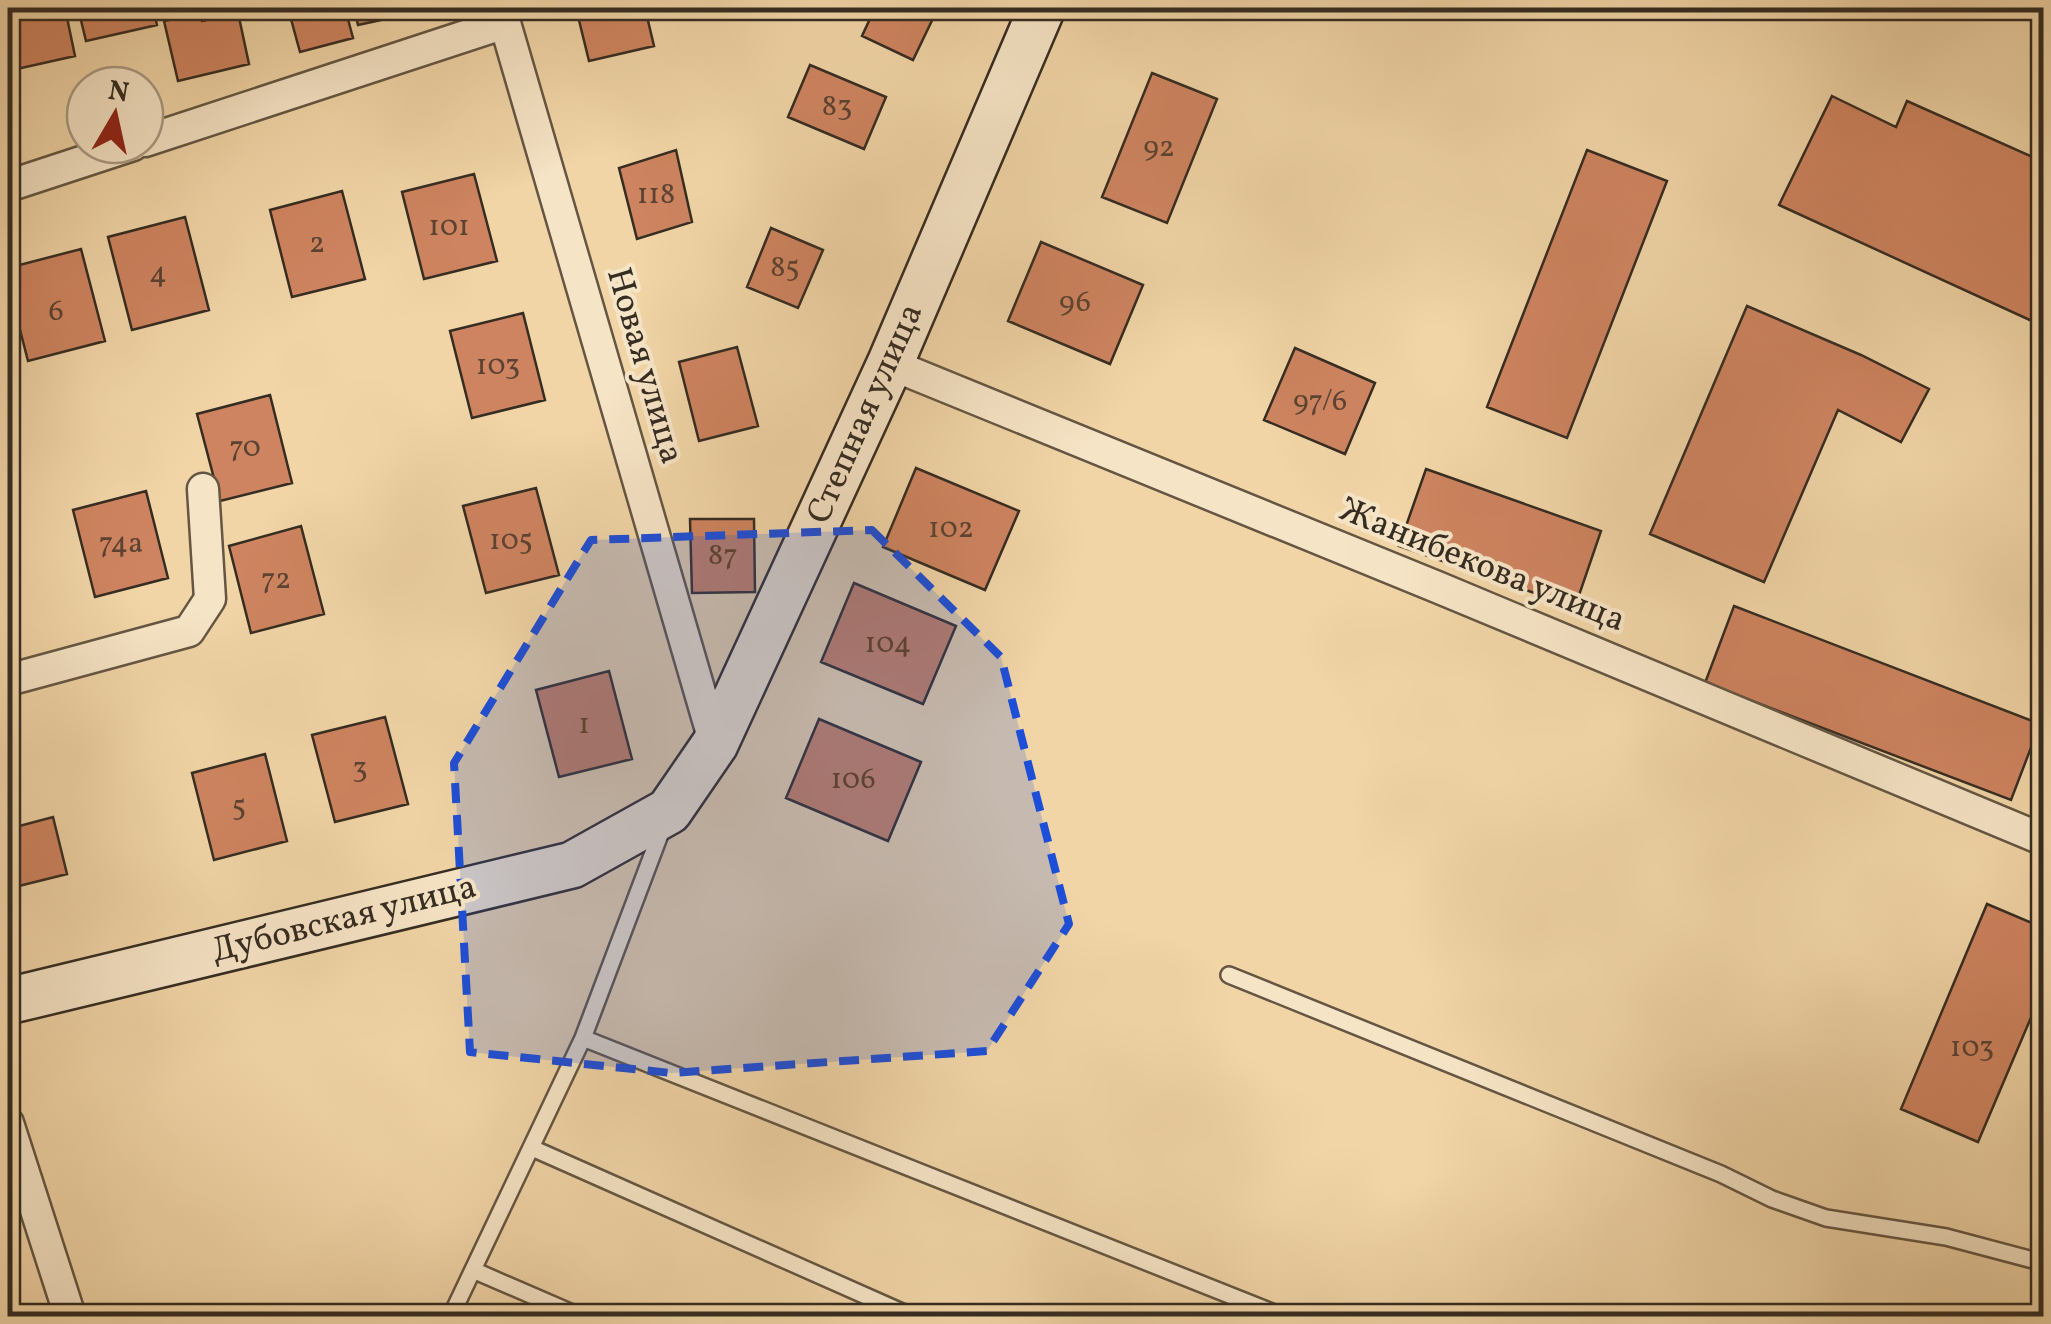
<svg xmlns="http://www.w3.org/2000/svg" width="2051" height="1324" font-family="Vollkorn,serif">
<style>
.building{fill:#ce8460;stroke:#352c22;stroke-width:2.5}
.lines{fill:none;stroke-linecap:round;stroke-linejoin:round}
.service-casing{stroke:#645643;stroke-width:20}
.minor-casing{stroke:#645643;stroke-width:35}
.secondary-casing{stroke:#352c22;stroke-width:50}
.service{stroke:#f6e4c6;stroke-width:15}
.minor{stroke:#f6e4c6;stroke-width:30}
.secondary{stroke:#f6e4c6;stroke-width:45}
.marked{fill:#1d4ed8;fill-opacity:0.2;stroke:#1d4ed8;stroke-width:8;stroke-dasharray:20 12;stroke-linejoin:round}
.labels{text-anchor:middle;dominant-baseline:central;stroke-width:8;stroke-linejoin:round;paint-order:stroke}
.number-label{font-size:30px;fill:#5b4232}
.street-label{font-size:35px;fill:#352c22;stroke:#f6e4c6}
</style>
<rect width="100%" height="100%" fill="#f1d5a7"/>
<filter id="stains"><feTurbulence type="fractalNoise" baseFrequency=".002" numOctaves="4"/><feColorMatrix values="0 0 0 0 .2 0 0 0 0 .09 0 0 0 0 .02 0 0 0 .5 -.17"/></filter>
<radialGradient id="worn" r=".72"><stop offset=".6" stop-color="#630" stop-opacity="0"/><stop offset="1" stop-color="#630" stop-opacity=".3"/></radialGradient>
<path class="building" d="M 8,8 L 65,8 L 75,56 L 8,71 Z
M 78,8 L 153,8 L 157,25 L 86,41 Z
M 199,8 L 263,8 L 202,21 Z
M 225,8 L 237,8 L 249,64 L 178,81 L 164,21 Z
M 288,8 L 345,8 L 353,38 L 300,52 Z
M 354,8 L 431,8 L 432,9 L 358,25 Z
M 576,8 L 645,8 L 654,46 L 589,61 Z
M 875,8 L 938,8 L 913,60 L 862,36 Z
M 810,65 L 886,97 L 864,149 L 788,117 Z
M 1152,73 L 1217,99 L 1167,223 L 1102,197 Z
M 1832,96 L 1896,127 L 1907,101 L 2044,162 L 2044,296 L 2032,321 L 1779,205 Z
M 676,150 L 692,222 L 637,239 L 619,168 Z
M 1587,150 L 1667,181 L 1567,438 L 1487,407 Z
M 474,174 L 497,261 L 424,279 L 402,192 Z
M 342,191 L 365,279 L 292,297 L 270,210 Z
M 185,217 L 209,310 L 132,330 L 108,237 Z
M 771,228 L 823,250 L 798,308 L 747,287 Z
M 1041,242 L 1143,285 L 1110,364 L 1008,321 Z
M 81,249 L 105,341 L 28,361 L 8,283 L 8,268 Z
M 1747,306 L 1861,355 L 1929,389 L 1901,442 L 1838,410 L 1764,582 L 1650,534 Z
M 523,313 L 545,400 L 472,418 L 450,331 Z
M 737,347 L 758,426 L 699,441 L 679,362 Z
M 1295,348 L 1375,383 L 1345,454 L 1264,420 Z
M 270,395 L 292,483 L 220,501 L 197,414 Z
M 916,468 L 1019,511 L 985,590 L 883,547 Z
M 1426,469 L 1601,531 L 1575,607 L 1399,546 Z
M 536,488 L 559,575 L 486,593 L 463,506 Z
M 146,491 L 168,578 L 95,597 L 73,510 Z
M 690,519 L 754,519 L 755,592 L 692,593 Z
M 301,526 L 324,614 L 251,633 L 229,546 Z
M 854,583 L 956,626 L 923,704 L 821,662 Z
M 1734,606 L 2040,724 L 2011,800 L 1705,683 Z
M 609,671 L 632,759 L 559,777 L 536,690 Z
M 385,717 L 408,804 L 335,822 L 312,735 Z
M 819,719 L 921,762 L 888,841 L 786,798 Z
M 265,754 L 287,841 L 214,860 L 192,773 Z
M 53,817 L 67,874 L 11,888 L 8,873 L 8,829 Z
M 1987,904 L 2044,928 L 2044,987 L 1978,1142 L 1901,1109 Z"/>
<g class="lines">
<defs>
<path id="service" d="M 1229,975 L 1721,1174 L 1772,1199 L 1826,1218 L 1946,1237 L 2044,1263
M 583,1038 L 1282,1316
M 532,1148 L 911,1316
M 473,1270 L 579,1316
M 451,1316 L 583,1038 L 664,824"/>
<path id="minor" d="M 503,8 L 505,23 L 715,744
M 145,141 L 505,23
M 8,186 L 133,145
M 890,364 L 1437,587 L 2044,840
M 8,680 L 189,631 L 210,599 L 203,489
M 8,1123 L 70,1316"/>
<path id="secondary" d="M 8,1001 L 572,865 L 669,811 L 715,744 L 890,364 L 1042,8"/>
</defs>
<use href="#service" class="service-casing"/>
<use href="#minor" class="minor-casing"/>
<use href="#secondary" class="secondary-casing"/>
<use href="#service" class="service"/>
<use href="#minor" class="minor"/>
<use href="#secondary" class="secondary"/>
</g>
<path class="marked" d="M 872,530 L 1001,657 L 1069,924 L 987,1051 L 671,1073 L 470,1052 L 454,763 L 591,540 Z"/>
<g class="labels">
<g class="number-label">
<text x="837" y="107">83</text>
<text x="1159" y="148">92</text>
<text x="656" y="195">118</text>
<text x="449" y="227">101</text>
<text x="317" y="244">2</text>
<text x="785" y="268">85</text>
<text x="158" y="274">4</text>
<text x="1075" y="303">96</text>
<text x="56" y="312">6</text>
<text x="498" y="366">103</text>
<text x="1320" y="402">97/6</text>
<text x="245" y="448">70</text>
<text x="951" y="529">102</text>
<text x="511" y="541">105</text>
<text x="121" y="544">74а</text>
<text x="723" y="556">87</text>
<text x="276" y="580">72</text>
<text x="888" y="644">104</text>
<text x="584" y="725">1</text>
<text x="360" y="769">3</text>
<text x="853" y="780">106</text>
<text x="239" y="807">5</text>
<text x="1972" y="1048">103</text>
</g>
<g class="street-label">
<text transform="translate(644 366) rotate(74)">Новая улица</text>
<text transform="translate(866 414) rotate(-66)">Степная улица</text>
<text transform="translate(1482 566) rotate(22)">Жанибекова улица</text>
<text transform="translate(344 920) rotate(-14)">Дубовская улица</text>
</g>
</g>
<rect width="2051" height="1324" fill="none" stroke="#f1d5a7" stroke-width="40"/>
<rect x="10" y="10" width="2031" height="1304" fill="none" stroke="#352c22" stroke-width="5"/>
<rect x="20" y="20" width="2011" height="1284" fill="none" stroke="#352c22" stroke-width="2.5"/>
<g transform="translate(115 115) rotate(9)"><circle r="48" fill="#f6e4c6" stroke="#a99a84" stroke-width="2.5"/>
<path d="M0-8L18 38L0 25L-18 38Z" fill="#8f2418"/>
<text y="-15" font-size="28" font-weight="bold" text-anchor="middle" fill="#352c22">N</text>
</g>
<rect width="100%" height="100%" filter="url(#stains)"/>
<rect width="100%" height="100%" fill="url(#worn)"/>
</svg>
